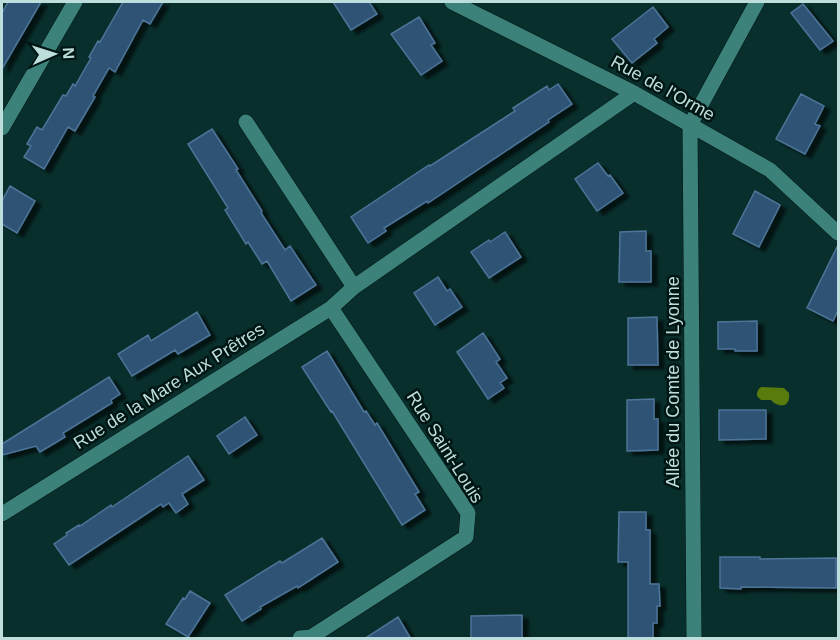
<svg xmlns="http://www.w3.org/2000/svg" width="840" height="640" font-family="Helvetica,sans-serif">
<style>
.water{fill:#587b0b}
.building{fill:#2d5375;stroke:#4d7498;stroke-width:1.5;filter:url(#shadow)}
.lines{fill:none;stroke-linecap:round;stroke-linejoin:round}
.minor-casing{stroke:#021513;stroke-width:16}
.minor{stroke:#3c827b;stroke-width:15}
.labels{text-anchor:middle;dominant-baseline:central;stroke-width:5;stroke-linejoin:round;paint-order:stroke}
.street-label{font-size:18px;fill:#bddeda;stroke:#001614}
</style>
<defs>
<filter id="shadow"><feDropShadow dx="6" dy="4" stdDeviation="1.5" flood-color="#0009"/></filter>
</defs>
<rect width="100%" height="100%" fill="#082f2c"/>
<path class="water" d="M 762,387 L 784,388 L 789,393 C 791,407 779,409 771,400 L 761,400 L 757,396 C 757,392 758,388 762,387 Z"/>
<path class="building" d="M 8,2 L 41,2 L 2,69 L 2,13 Z
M 123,2 L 163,2 L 150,24 L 143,20 L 115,72 L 109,68 L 93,96 L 95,97 L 75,131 L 68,127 L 44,169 L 24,157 L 31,146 L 27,144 L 37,127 L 42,130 L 63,95 L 66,96 L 73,84 L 75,86 L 91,58 L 89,57 L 98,41 L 100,42 Z
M 333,2 L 369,2 L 377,14 L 351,30 Z
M 803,4 L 833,41 L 820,50 L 791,13 Z
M 653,7 L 668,27 L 654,39 L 657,43 L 632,63 L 612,39 Z
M 419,17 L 435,43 L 431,45 L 442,61 L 421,75 L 391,34 Z
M 558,84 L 572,104 L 548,120 L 549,122 L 428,203 L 427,201 L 384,228 L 386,231 L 368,243 L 351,217 L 429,165 L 430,166 L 515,111 L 513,108 L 547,86 L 549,90 Z
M 801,94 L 824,106 L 815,124 L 820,126 L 805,154 L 776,139 Z
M 212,129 L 238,169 L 236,170 L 262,211 L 261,213 L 285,250 L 290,246 L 316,285 L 291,301 L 267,261 L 262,264 L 248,242 L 246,244 L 225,210 L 228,208 L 188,144 Z
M 598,163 L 608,176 L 610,175 L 623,193 L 597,211 L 575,179 Z
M 10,186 L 35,201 L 17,233 L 2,224 L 2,201 Z
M 755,191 L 780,205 L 759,247 L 733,234 Z
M 646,231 L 646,251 L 651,251 L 651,282 L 619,282 L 620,232 Z
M 505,232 L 521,257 L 489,278 L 471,252 L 489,240 L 490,242 Z
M 838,245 L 838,310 L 833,321 L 807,308 Z
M 438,277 L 447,291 L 450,289 L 462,307 L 435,325 L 414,293 Z
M 197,312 L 210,335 L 178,354 L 175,350 L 132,376 L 118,354 L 148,335 L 151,341 Z
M 657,317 L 658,365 L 628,365 L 628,318 Z
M 757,321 L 757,351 L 735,351 L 735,349 L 718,349 L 718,322 Z
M 483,333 L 500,359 L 496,362 L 507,378 L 500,383 L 504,388 L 488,399 L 457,352 Z
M 327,351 L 364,412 L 366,411 L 375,425 L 377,423 L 419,492 L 415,494 L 425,510 L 402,525 L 332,411 L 331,412 L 302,367 Z
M 109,377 L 120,394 L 111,400 L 112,403 L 63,433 L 65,437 L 40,452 L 36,446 L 2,455 L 2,444 Z
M 654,399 L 654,419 L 658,419 L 658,450 L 627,451 L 627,400 Z
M 719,410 L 766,410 L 766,439 L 719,440 Z
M 245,417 L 257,435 L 229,454 L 217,436 Z
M 188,456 L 204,480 L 182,494 L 188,504 L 176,513 L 169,503 L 163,507 L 161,504 L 69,565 L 54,544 L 67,535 L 66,533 L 79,525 L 80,526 L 111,505 L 112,507 Z
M 619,512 L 646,512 L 646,530 L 650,530 L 650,584 L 659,584 L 660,606 L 657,606 L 657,623 L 653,623 L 653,639 L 628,639 L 628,562 L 618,562 Z
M 322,538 L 338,562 L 298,588 L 297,586 L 260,607 L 261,609 L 242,621 L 225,595 L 280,561 L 282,563 Z
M 720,557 L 760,557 L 760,559 L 836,558 L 836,588 L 741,587 L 741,589 L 720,588 Z
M 190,591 L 210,603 L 188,637 L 166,624 L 183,598 L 185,599 Z
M 522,615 L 522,639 L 471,639 L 471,616 Z
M 398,617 L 411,639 L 364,639 Z"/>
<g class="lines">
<defs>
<path id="minor" d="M 452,2 L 634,93 L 770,170 L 838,233
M 246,122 L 354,287
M 2,128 L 75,2
M 2,514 L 331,308 L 354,287 L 634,93
M 300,638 L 311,637 L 466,537 L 468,513 L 331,308
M 694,638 L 690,125 L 757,2"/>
</defs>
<use href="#minor" class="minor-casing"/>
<use href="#minor" class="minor"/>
</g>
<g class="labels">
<g class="street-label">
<text transform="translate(663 88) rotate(29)">Rue de l'Orme</text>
<text transform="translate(673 382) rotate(-90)">Allée du Comte de Lyonne</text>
<text transform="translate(169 386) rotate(-32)">Rue de la Mare Aux Prêtres</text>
<text transform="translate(445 447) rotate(58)">Rue Saint-Louis</text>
</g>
</g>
<rect width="840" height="640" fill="none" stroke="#bddeda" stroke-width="6"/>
<g transform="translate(54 54) rotate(87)" stroke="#001614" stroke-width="4.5" paint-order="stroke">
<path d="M0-4.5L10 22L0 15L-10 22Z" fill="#bddeda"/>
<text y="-9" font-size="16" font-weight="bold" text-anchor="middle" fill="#bddeda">N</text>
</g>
</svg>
